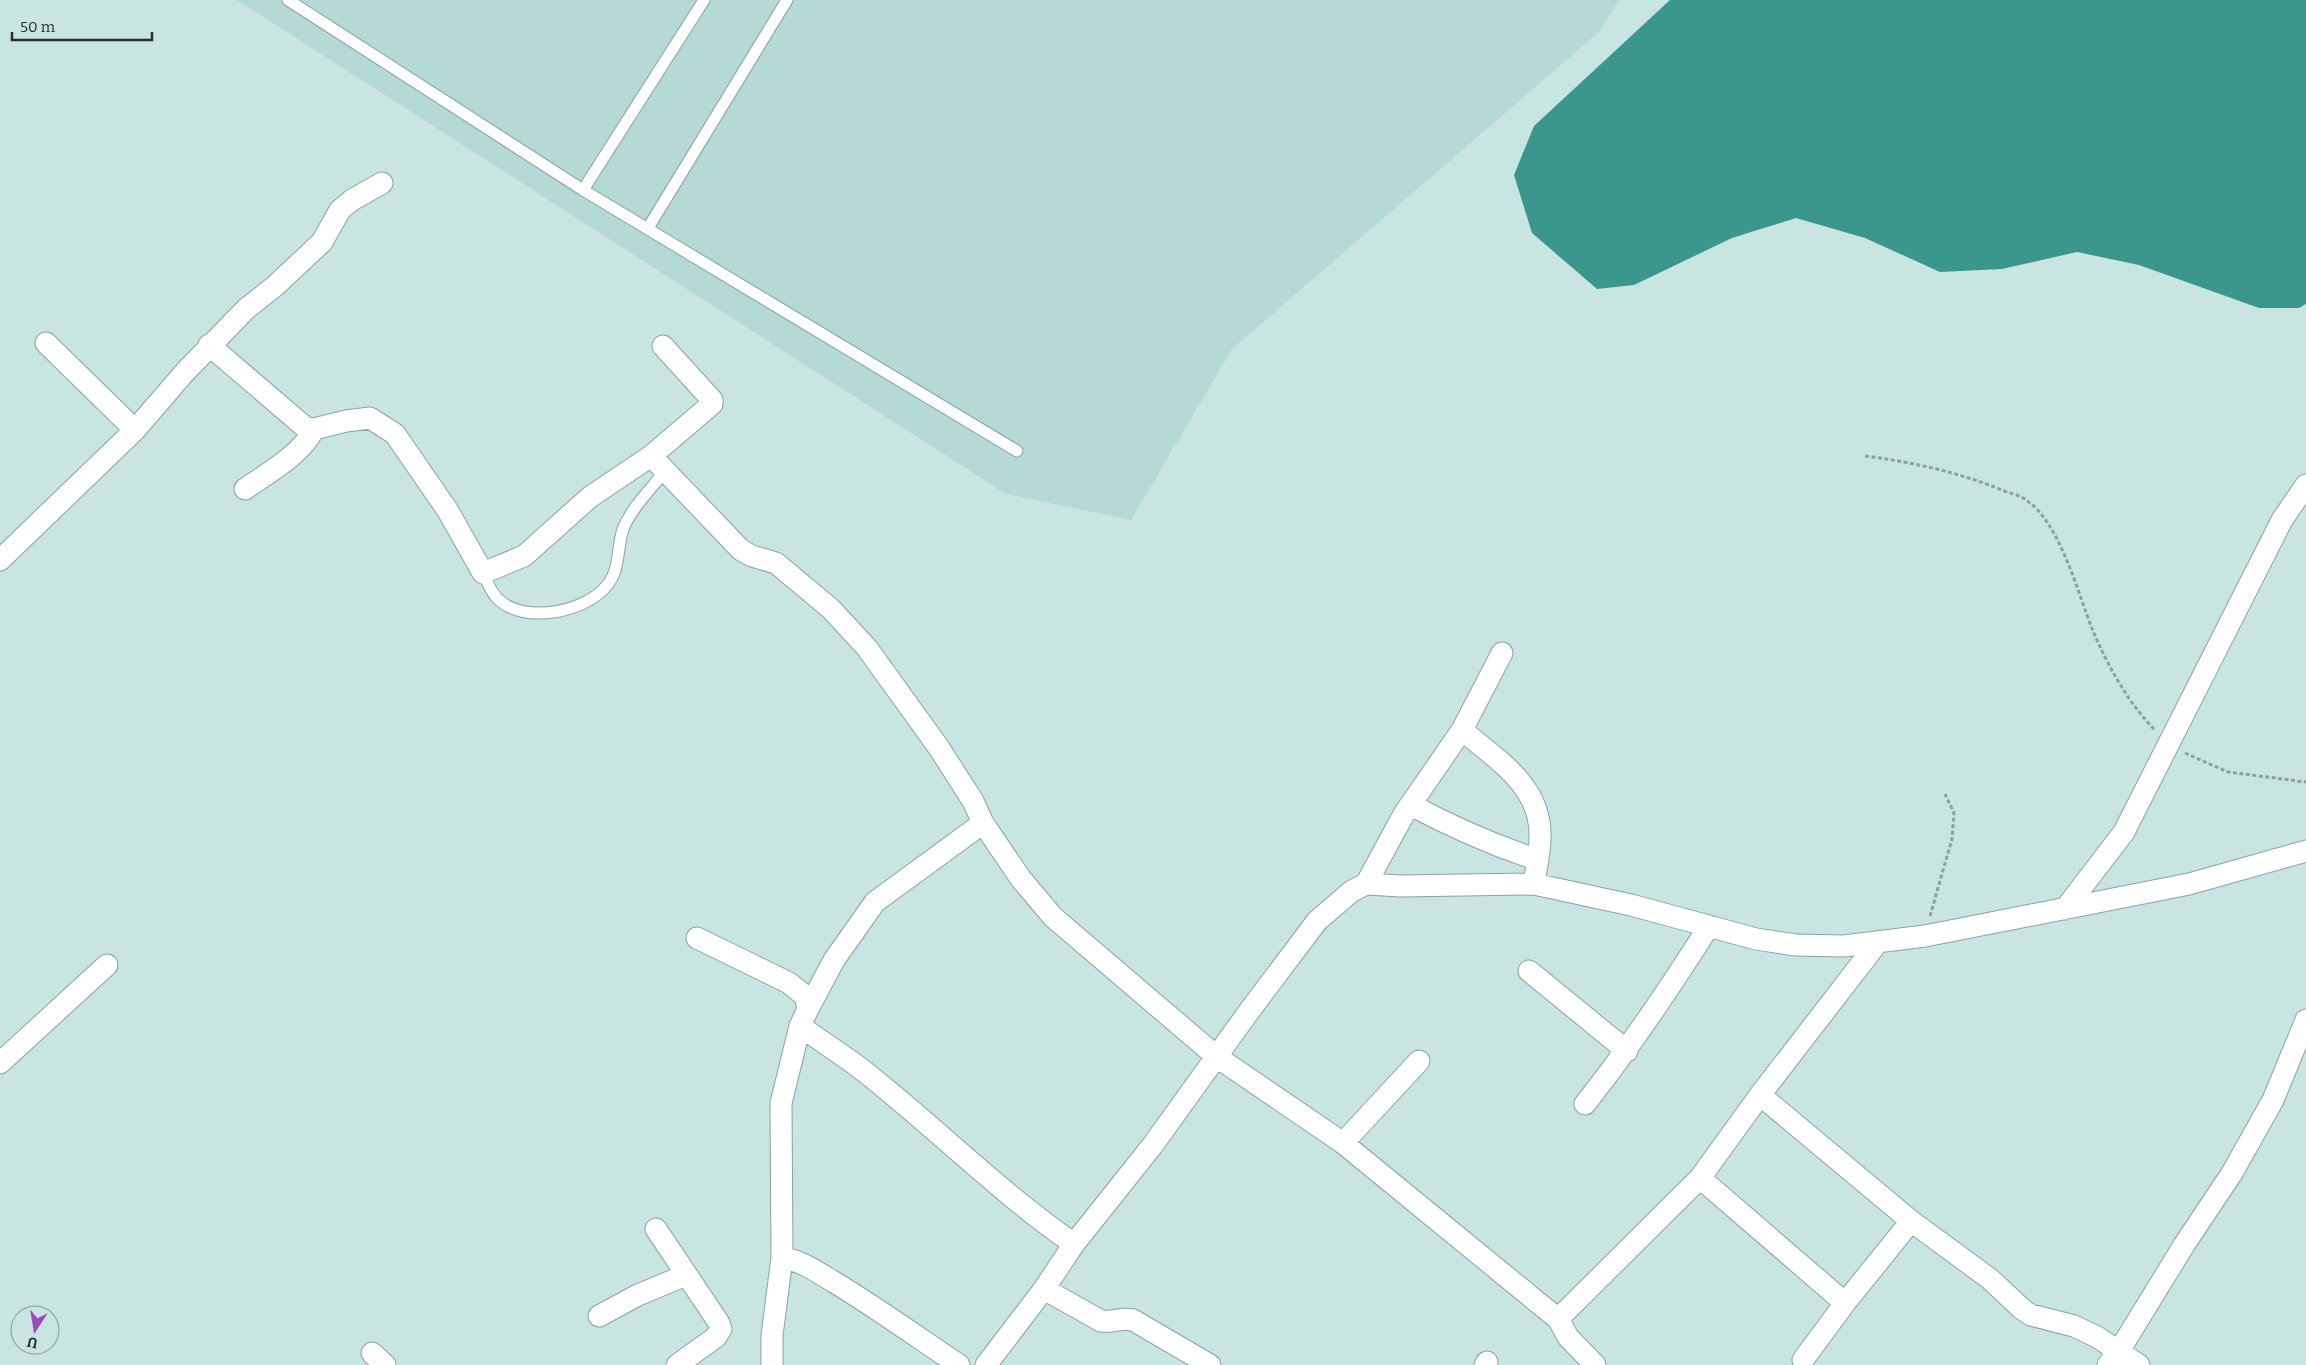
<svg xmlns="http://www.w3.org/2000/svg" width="2306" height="1365" font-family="Bitter,serif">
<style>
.built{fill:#b5dad6}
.water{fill:#3b968e}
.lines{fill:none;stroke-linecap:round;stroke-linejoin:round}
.service-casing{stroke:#89a3a0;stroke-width:13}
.minor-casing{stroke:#89a3a0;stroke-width:23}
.path{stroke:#8ba19e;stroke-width:3;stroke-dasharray:4 2.5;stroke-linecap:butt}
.service{stroke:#fff;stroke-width:11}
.minor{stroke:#fff;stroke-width:21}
</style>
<rect width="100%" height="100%" fill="#c9e5e1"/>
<path class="built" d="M 237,0 L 1619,0 L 1600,31 L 1232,349 L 1131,520 L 1006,494 Z"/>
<path class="water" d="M 1670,0 L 2306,0 L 2306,304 L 2299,308 L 2259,308 L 2139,265 L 2077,252 L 2002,269 L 1940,272 L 1865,238 L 1796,218 L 1732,238 L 1634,285 L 1597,289 L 1532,233 L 1514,175 L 1534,126 Z"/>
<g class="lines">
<defs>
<path id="service" d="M 288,0 L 583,190 L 1017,451
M 583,190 L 704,0
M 648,228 L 787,0
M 483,573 C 487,581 491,593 498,599 C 524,625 588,612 608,584 C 620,569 617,547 623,529 C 632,507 651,489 665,471"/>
<path id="minor" d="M 46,343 L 135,430
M 209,345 L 306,428 L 314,429 L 346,421 L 370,418 L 395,434 L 448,511 L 483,573 L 524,556 L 590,497 L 651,456 L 712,404 L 712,400 L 663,346
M 651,456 L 741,550 L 752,556 L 776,563 L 831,609 L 867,648 L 939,748 L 973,801 L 983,823 L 1021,879 L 1053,917 L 1217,1057 L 1343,1143 L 1558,1319 L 1568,1337 L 1595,1365
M 245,489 C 269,472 300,456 314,429
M 0,560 L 135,430 L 185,372 L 246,309 L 275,286 L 322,242 L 340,210 L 352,200 L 382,183
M 1462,730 C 1497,760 1542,786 1540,838 C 1540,853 1536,868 1534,884
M 1411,805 C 1452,827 1493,845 1538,860
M 1366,884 L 1404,814 L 1462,730 L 1502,653
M 2065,909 L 2124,832 L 2282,520 L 2306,485
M 697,938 L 789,983 L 805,996 L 808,1009 L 800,1026 L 781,1103 L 782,1258 L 772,1335 L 772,1365
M 1529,971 L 1627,1051
M 808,1009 L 834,960 L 875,902 L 983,823
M 800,1026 C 822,1042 845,1056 865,1072 C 936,1128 1000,1193 1074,1244
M 0,1063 L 107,965
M 1760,1095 L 1911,1221 L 1990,1279 L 2022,1309 L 2031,1315 L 2074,1326 L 2097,1337 L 2139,1365
M 1585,1104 C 1630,1047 1670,988 1709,926
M 1343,1143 L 1419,1061
M 1700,1178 L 1845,1303 L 1911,1221
M 656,1229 L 719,1323 L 721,1329 L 716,1337 L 677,1365
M 782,1258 C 801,1260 817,1272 834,1282 C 877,1308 917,1337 959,1365
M 1044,1289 L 1101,1321 C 1112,1323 1121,1317 1133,1320 L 1210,1365
M 599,1316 L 638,1295 L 686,1275
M 1558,1319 L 1700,1178 L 1760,1095 L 1878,942
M 372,1353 L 385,1365
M 1803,1360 L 1845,1303
M 986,1365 L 1044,1289 L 1074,1244 L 1152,1146 L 1250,1010 L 1317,921 L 1352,891 L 1366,884 L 1401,886 L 1534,884 L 1631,905 L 1756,939 L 1796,945 L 1844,946 L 1925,936 L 2189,884 L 2306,851
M 1485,1365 L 1487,1362
M 2108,1365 L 2119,1351 L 2184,1245 L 2232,1173 L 2273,1100 L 2306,1020"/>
</defs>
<use href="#service" class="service-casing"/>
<use href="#minor" class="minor-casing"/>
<path class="path" d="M 1865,456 C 1912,462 1958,472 2002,490 C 2009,493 2020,495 2026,500 C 2060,522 2078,594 2093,631 C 2108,666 2128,703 2155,730
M 2185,753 L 2228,772 L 2306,782
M 1930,916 L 1952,839 L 1954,813 L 1945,794"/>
<use href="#service" class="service"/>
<use href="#minor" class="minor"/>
</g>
<g transform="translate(35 1330) rotate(192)"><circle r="24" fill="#c9e5e1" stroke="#879c99"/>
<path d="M0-4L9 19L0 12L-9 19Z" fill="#984cbd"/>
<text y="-8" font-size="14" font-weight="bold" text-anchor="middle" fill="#242f2d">U</text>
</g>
<path d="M12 32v8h140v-8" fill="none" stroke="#242f2d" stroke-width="2.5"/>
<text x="20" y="32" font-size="15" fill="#242f2d" stroke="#c9e5e1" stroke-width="4" paint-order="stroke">50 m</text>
</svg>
